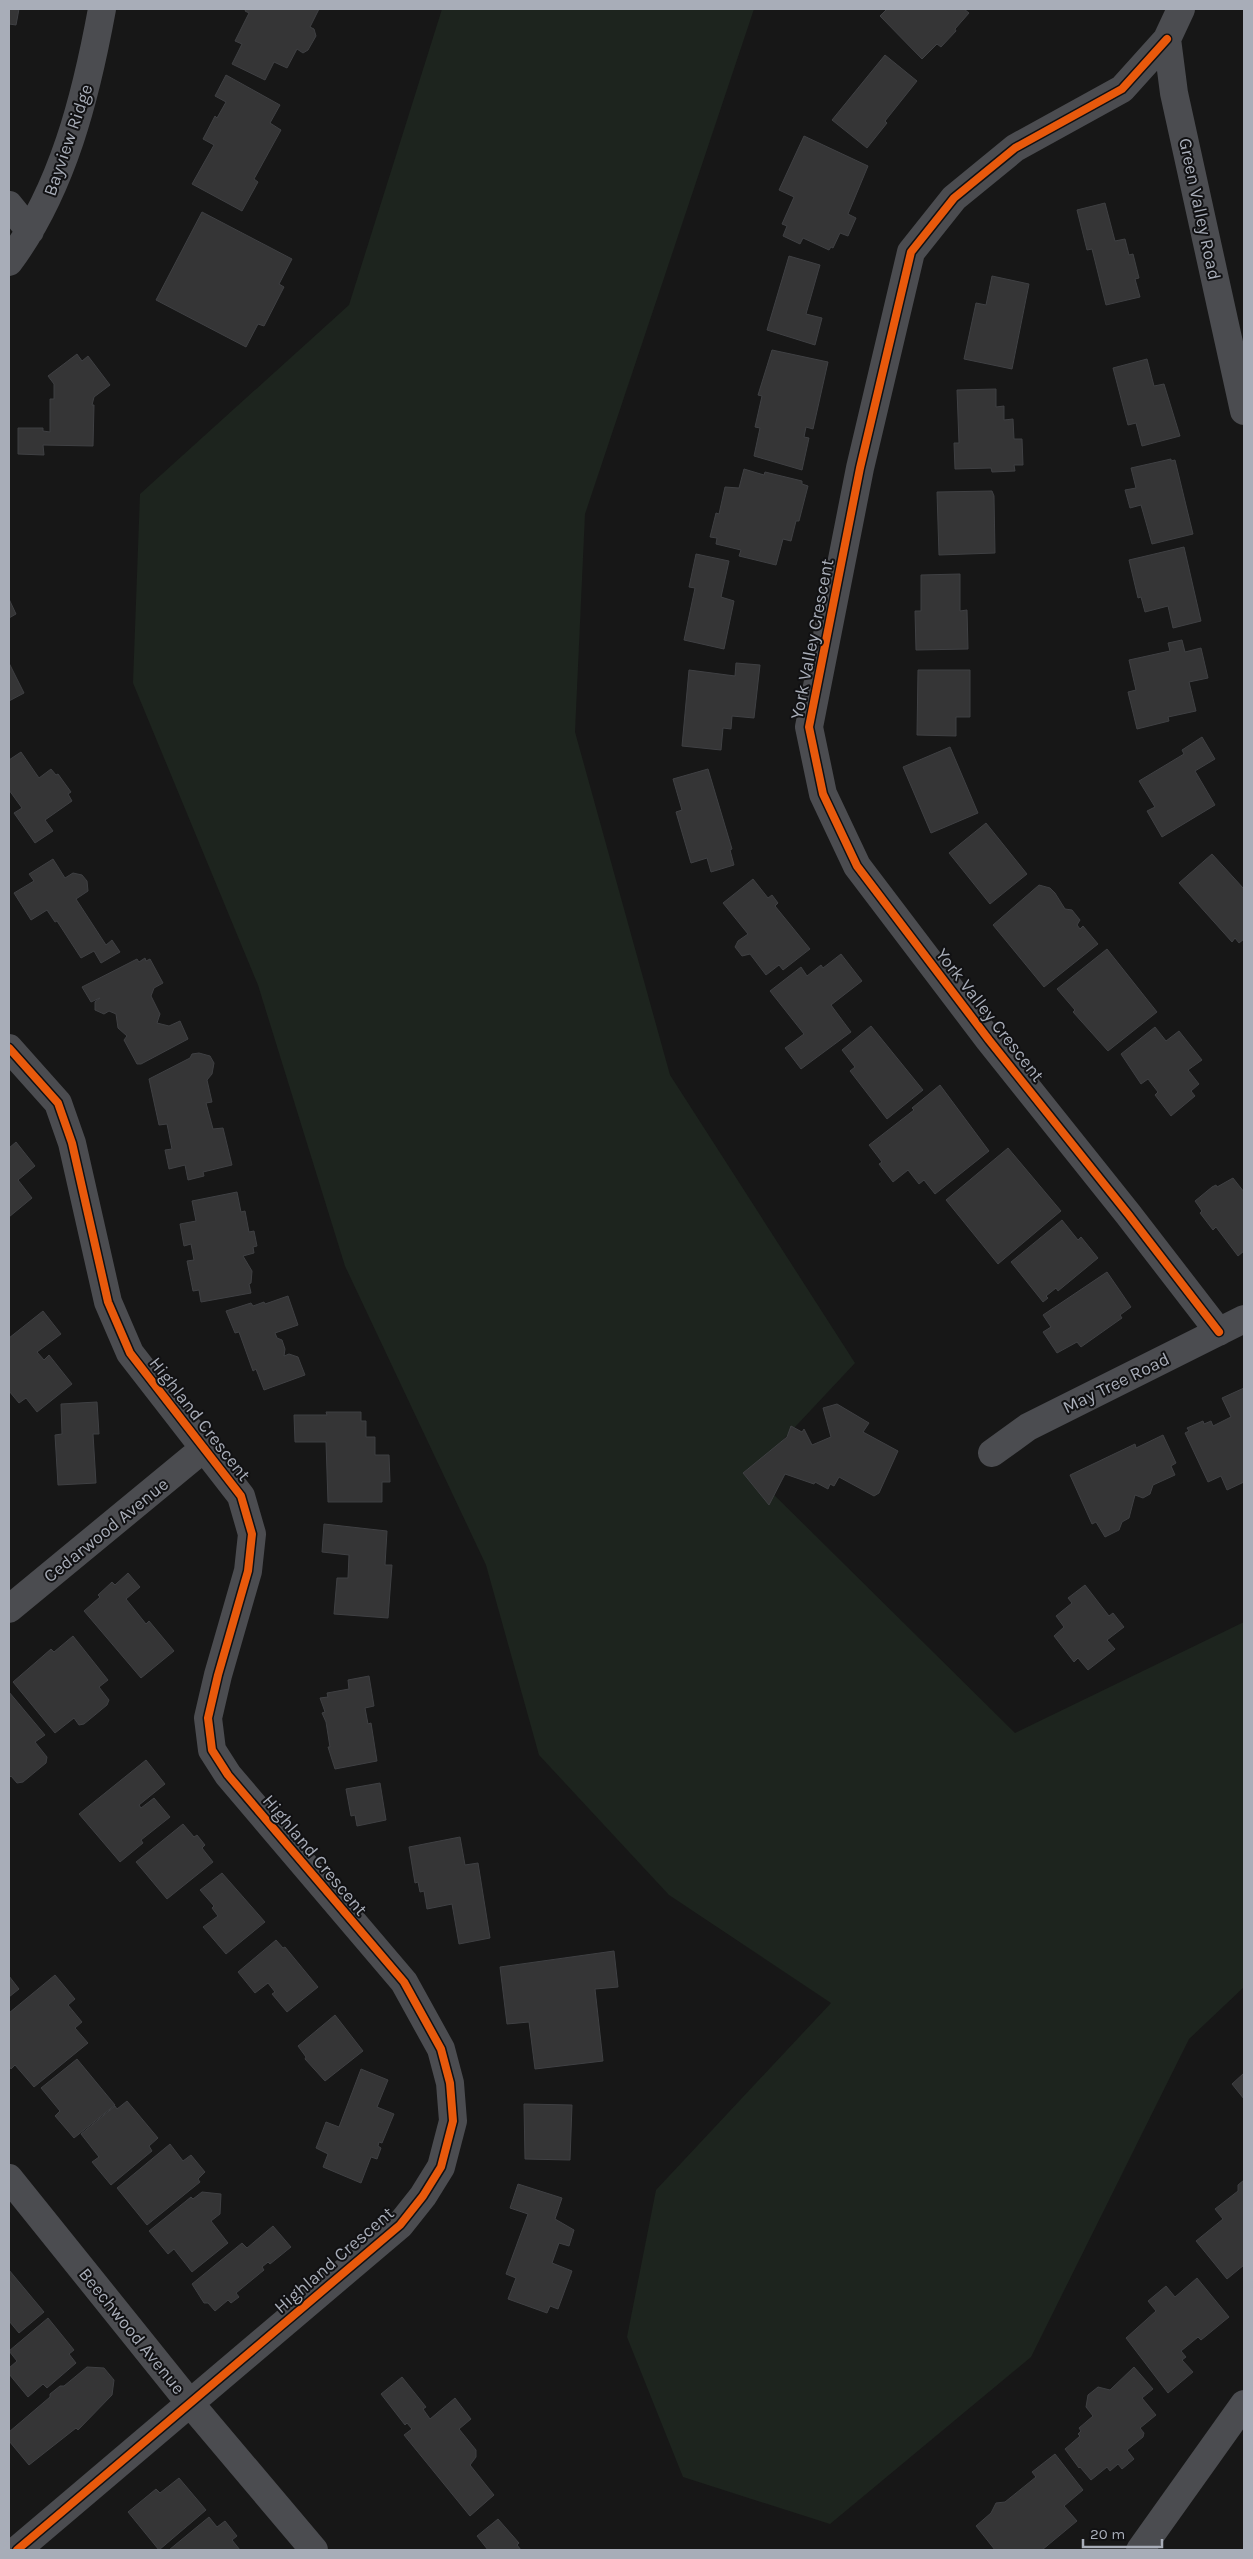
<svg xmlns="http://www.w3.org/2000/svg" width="1253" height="2559" font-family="Karla,sans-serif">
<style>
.green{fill:#1d241e}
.building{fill:#353536;stroke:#3f4043}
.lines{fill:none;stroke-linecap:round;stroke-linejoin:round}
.minor{stroke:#4b4c50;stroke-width:28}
.cycleway-casing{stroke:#111113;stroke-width:11}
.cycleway{stroke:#e8590c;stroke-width:8}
.labels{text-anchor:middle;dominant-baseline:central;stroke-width:4;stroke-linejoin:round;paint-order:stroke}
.street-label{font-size:18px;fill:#a8adb8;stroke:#111113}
</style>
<rect width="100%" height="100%" fill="#171717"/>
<path class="green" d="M 442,9 L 754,9 L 585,514 L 575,732 L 670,1075 L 855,1363 L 752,1473 L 1015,1733 L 1244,1622 L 1244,1987 L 1189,2039 L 1031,2357 L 830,2524 L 683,2477 L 627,2337 L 656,2190 L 831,2003 L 669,1895 L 539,1755 L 486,1565 L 345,1266 L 258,985 L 133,683 L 140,494 L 349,305 Z"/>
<path class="building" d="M 9,9 L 19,9 L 16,25 L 9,24 Z
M 246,9 L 319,9 L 310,27 L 314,29 L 316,36 L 308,50 L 303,53 L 297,49 L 287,68 L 274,62 L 265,80 L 232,64 L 242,44 L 235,41 L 249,13 L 245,11 Z
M 887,9 L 964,9 L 969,13 L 955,29 L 956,31 L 941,47 L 937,44 L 922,59 L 880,16 Z
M 885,55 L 917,81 L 885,121 L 887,123 L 867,148 L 832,120 Z
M 226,75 L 280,105 L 270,123 L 281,130 L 254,179 L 258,182 L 242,211 L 192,184 L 214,145 L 203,139 L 215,116 L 217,118 L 226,102 L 215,96 Z
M 804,136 L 868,166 L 848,214 L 856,218 L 848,236 L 840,233 L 833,248 L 831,247 L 829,250 L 803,238 L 800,244 L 783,236 L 787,226 L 782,224 L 794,197 L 779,190 Z
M 1105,203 L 1115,241 L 1125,239 L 1129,255 L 1133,254 L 1139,278 L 1135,279 L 1140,297 L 1106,305 L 1092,249 L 1087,250 L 1077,210 Z
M 202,212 L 292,259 L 279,284 L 284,287 L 264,326 L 258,324 L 246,347 L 156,300 Z
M 789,256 L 820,265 L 806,314 L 822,318 L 815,345 L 767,330 Z
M 992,276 L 1029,284 L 1012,369 L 964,359 L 976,303 L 986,305 Z
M 772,350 L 828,362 L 813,429 L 806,427 L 804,437 L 809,438 L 802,470 L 754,456 L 760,428 L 755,427 L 762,396 L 758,395 Z
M 77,354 L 82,361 L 88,356 L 110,385 L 94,397 L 92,405 L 94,405 L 93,446 L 43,445 L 44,455 L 18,454 L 18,428 L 43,428 L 43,431 L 50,432 L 50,399 L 54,399 L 54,384 L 48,376 Z
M 1147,359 L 1154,386 L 1164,384 L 1180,436 L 1142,446 L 1136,423 L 1128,425 L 1113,368 Z
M 996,389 L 996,407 L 1004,406 L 1004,420 L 1013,419 L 1014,439 L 1022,439 L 1023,465 L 1014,465 L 1015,471 L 992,472 L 991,468 L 955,469 L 954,443 L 959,443 L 957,390 Z
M 1171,459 L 1171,461 L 1175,460 L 1193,534 L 1152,544 L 1141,505 L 1130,508 L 1125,490 L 1136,488 L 1131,468 Z
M 744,469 L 764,475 L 765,472 L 802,481 L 802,484 L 808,486 L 799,521 L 796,521 L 791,541 L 783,539 L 776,565 L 739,556 L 741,550 L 716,544 L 717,538 L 710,537 L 716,513 L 719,514 L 725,487 L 739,488 Z
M 992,491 L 994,496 L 995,553 L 939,555 L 937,492 Z
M 1184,547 L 1201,621 L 1173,628 L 1168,606 L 1145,612 L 1141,597 L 1138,598 L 1129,560 Z
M 696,554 L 729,561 L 721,597 L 734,601 L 724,649 L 684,640 L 695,588 L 689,587 Z
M 960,574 L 960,611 L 967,610 L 968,649 L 916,650 L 915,611 L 921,611 L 921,575 Z
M 9,599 L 16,614 L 9,618 Z
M 1182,640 L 1185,652 L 1201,648 L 1208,678 L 1189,682 L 1196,711 L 1168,717 L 1169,721 L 1137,729 L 1128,692 L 1136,690 L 1129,660 L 1170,651 L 1168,643 Z
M 9,663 L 24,693 L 9,701 Z
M 736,663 L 760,665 L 754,718 L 732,716 L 731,729 L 723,728 L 721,750 L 682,746 L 689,670 L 735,676 Z
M 918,670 L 970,670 L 970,717 L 956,717 L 956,736 L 917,735 Z
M 1202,737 L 1215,759 L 1195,771 L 1215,805 L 1162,837 L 1147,811 L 1155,807 L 1139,781 L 1184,754 L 1182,750 Z
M 950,747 L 978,813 L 931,833 L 903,767 Z
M 21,752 L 39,778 L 51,769 L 56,775 L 58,774 L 71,792 L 68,794 L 72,801 L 45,820 L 53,831 L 35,843 L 14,813 L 22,808 L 9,790 L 9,760 Z
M 708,769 L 732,849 L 730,850 L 734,865 L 711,872 L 707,858 L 691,863 L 676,812 L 682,810 L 673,779 Z
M 986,823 L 1027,874 L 990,904 L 949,853 Z
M 1212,854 L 1244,889 L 1244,939 L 1239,943 L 1235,938 L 1232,942 L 1179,883 Z
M 53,859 L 65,878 L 73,873 L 82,875 L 87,881 L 88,891 L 76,899 L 106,945 L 112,940 L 120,952 L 101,963 L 94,951 L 81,958 L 57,921 L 55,922 L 47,910 L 31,920 L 14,893 L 34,881 L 29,874 Z
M 753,879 L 768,898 L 772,895 L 778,903 L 775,906 L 810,949 L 783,970 L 779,965 L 766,975 L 750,954 L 742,956 L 735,947 L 738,941 L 748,934 L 723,903 Z
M 1039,885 L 1050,888 L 1055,893 L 1065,909 L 1072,910 L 1080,920 L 1077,925 L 1080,929 L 1083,926 L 1098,944 L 1044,987 L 993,925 Z
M 1107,949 L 1157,1012 L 1108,1051 L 1073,1012 L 1075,1010 L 1057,989 Z
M 841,954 L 862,981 L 831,1005 L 851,1032 L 801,1069 L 785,1048 L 804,1034 L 770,991 L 801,967 L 807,976 L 821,965 L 823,968 Z
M 145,958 L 146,961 L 150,959 L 163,983 L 154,988 L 151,996 L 160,1014 L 157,1023 L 169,1026 L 180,1021 L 188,1039 L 141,1064 L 137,1064 L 124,1040 L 127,1036 L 118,1028 L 116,1014 L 109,1011 L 104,1014 L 95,1010 L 95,1002 L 100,998 L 91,1002 L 82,987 L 137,959 L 139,962 Z
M 871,1026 L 923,1090 L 887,1119 L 850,1071 L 855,1067 L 842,1050 Z
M 1155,1027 L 1166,1041 L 1179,1031 L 1202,1060 L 1188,1070 L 1199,1084 L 1191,1091 L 1195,1096 L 1171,1116 L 1155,1095 L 1158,1092 L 1148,1079 L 1141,1084 L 1121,1054 Z
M 199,1053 L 210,1056 L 214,1063 L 212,1074 L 207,1080 L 212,1102 L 206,1103 L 213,1129 L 223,1128 L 232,1165 L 203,1172 L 204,1176 L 188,1180 L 185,1165 L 169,1169 L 165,1150 L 172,1149 L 167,1124 L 159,1125 L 149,1079 L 190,1058 L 192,1054 Z
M 940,1085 L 989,1151 L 935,1194 L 924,1180 L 919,1184 L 908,1170 L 893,1182 L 879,1164 L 882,1162 L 869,1145 L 914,1110 L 912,1108 Z
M 16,1142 L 35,1166 L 18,1180 L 32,1198 L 9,1217 L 9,1148 Z
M 1008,1148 L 1061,1211 L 998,1264 L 946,1200 Z
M 1233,1178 L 1244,1192 L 1244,1251 L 1238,1256 L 1216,1227 L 1213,1230 L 1200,1213 L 1202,1211 L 1195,1201 L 1212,1187 L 1216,1185 L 1217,1187 Z
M 237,1192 L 241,1212 L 245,1211 L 249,1232 L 254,1231 L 257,1246 L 253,1247 L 254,1253 L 243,1256 L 252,1271 L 251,1283 L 249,1284 L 251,1293 L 201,1302 L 199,1290 L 193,1291 L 187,1261 L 194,1260 L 191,1244 L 184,1246 L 180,1224 L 196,1221 L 192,1201 Z
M 1062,1220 L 1078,1240 L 1081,1237 L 1098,1258 L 1058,1291 L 1056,1288 L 1046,1296 L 1048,1298 L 1043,1302 L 1011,1262 Z
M 1107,1272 L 1131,1307 L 1120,1315 L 1122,1318 L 1081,1347 L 1077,1342 L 1057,1353 L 1043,1332 L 1051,1327 L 1043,1315 Z
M 288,1296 L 298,1325 L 275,1333 L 277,1338 L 282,1340 L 285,1349 L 284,1356 L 289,1354 L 298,1357 L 305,1375 L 264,1390 L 256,1369 L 253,1371 L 239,1332 L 235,1333 L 226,1311 L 251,1303 L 253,1306 L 264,1302 L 265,1304 Z
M 43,1311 L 61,1334 L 37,1352 L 44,1360 L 49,1355 L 72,1384 L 37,1412 L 26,1398 L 19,1403 L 9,1391 L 9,1338 Z
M 1244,1388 L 1244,1482 L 1227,1490 L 1221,1476 L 1208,1482 L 1185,1433 L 1189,1431 L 1187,1428 L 1203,1421 L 1204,1424 L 1211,1421 L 1213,1426 L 1231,1417 L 1222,1398 Z
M 97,1402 L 99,1434 L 93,1434 L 96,1483 L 58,1485 L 55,1435 L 62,1434 L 61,1404 Z
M 837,1404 L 869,1423 L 863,1432 L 898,1451 L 879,1493 L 874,1496 L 839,1477 L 834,1486 L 830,1484 L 828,1489 L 815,1482 L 814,1484 L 785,1474 L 769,1505 L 743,1473 L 787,1437 L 791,1426 L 802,1432 L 804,1429 L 812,1445 L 831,1437 L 823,1408 Z
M 326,1412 L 361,1412 L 361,1421 L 366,1421 L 366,1437 L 375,1437 L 375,1455 L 389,1455 L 390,1482 L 382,1482 L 382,1502 L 328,1502 L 326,1442 L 295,1442 L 294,1415 L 327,1415 Z
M 1163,1435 L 1176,1463 L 1171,1466 L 1175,1475 L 1153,1485 L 1150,1494 L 1143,1498 L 1135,1495 L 1129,1518 L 1122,1522 L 1119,1530 L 1105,1537 L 1096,1522 L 1092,1524 L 1070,1475 L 1135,1444 L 1136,1448 Z
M 324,1524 L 387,1531 L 385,1565 L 392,1565 L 388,1618 L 334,1614 L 337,1578 L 348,1578 L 349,1555 L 322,1552 Z
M 128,1573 L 140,1587 L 126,1599 L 146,1624 L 149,1621 L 174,1651 L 141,1678 L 84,1611 L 100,1597 L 98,1595 L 112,1582 L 115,1585 Z
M 1085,1585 L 1109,1616 L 1113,1613 L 1124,1627 L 1107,1640 L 1115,1649 L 1088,1670 L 1078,1658 L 1074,1662 L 1054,1636 L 1064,1627 L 1056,1616 L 1072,1603 L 1068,1598 Z
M 73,1636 L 108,1680 L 99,1687 L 109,1700 L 107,1705 L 84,1724 L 79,1725 L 74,1718 L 55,1733 L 13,1682 L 51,1649 L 54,1652 Z
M 369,1676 L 374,1706 L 365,1708 L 368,1724 L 371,1723 L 377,1761 L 335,1769 L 328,1747 L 330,1747 L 326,1722 L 322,1713 L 325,1712 L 324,1709 L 320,1698 L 328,1697 L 327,1693 L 349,1689 L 348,1680 Z
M 9,1692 L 45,1735 L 35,1742 L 47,1757 L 46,1763 L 23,1782 L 17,1783 L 11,1776 L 9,1778 Z
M 146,1760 L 165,1784 L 139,1805 L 141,1808 L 154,1798 L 170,1817 L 141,1840 L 143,1843 L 120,1862 L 79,1814 Z
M 380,1783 L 386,1820 L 357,1826 L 355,1815 L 351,1816 L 346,1789 Z
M 183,1824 L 194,1837 L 197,1835 L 205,1845 L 202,1848 L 213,1862 L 167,1899 L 136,1862 Z
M 460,1837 L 465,1865 L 478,1863 L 490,1938 L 459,1944 L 452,1904 L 427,1909 L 424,1891 L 420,1892 L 418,1882 L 415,1883 L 409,1847 Z
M 222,1873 L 265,1922 L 226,1954 L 203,1927 L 218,1916 L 212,1908 L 214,1906 L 200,1890 Z
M 276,1940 L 283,1948 L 285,1947 L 318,1987 L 287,2012 L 272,1994 L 275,1992 L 268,1983 L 255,1993 L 238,1972 Z
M 614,1951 L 618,1987 L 595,1989 L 603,2061 L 535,2069 L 529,2022 L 507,2024 L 500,1967 Z
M 55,1975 L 75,1999 L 68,2005 L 82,2022 L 75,2028 L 88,2043 L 34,2087 L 15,2065 L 11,2069 L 9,2066 L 9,2013 Z
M 9,1976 L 19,1989 L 9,1997 Z
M 335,2015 L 363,2051 L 325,2081 L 305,2059 L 306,2057 L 298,2046 Z
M 77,2059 L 115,2105 L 74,2138 L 55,2116 L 60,2111 L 41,2088 Z
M 361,2069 L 388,2080 L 377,2107 L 394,2114 L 382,2143 L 379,2142 L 378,2146 L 381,2148 L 377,2159 L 371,2157 L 361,2183 L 323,2167 L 328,2154 L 316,2148 L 326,2122 L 339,2127 Z
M 1244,2073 L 1244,2099 L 1232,2084 Z
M 127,2101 L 158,2138 L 149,2146 L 152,2151 L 111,2185 L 92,2162 L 99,2157 L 81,2134 L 115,2106 L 117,2109 Z
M 524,2104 L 572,2105 L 570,2160 L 525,2159 Z
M 170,2144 L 183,2161 L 191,2155 L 205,2172 L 198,2179 L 200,2182 L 147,2225 L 117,2188 Z
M 1244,2180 L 1244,2265 L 1227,2279 L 1196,2241 L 1223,2219 L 1215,2209 L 1238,2191 L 1238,2185 Z
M 518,2184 L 562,2198 L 555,2219 L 574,2230 L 569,2246 L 559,2243 L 552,2263 L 572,2271 L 558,2309 L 550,2306 L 547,2313 L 508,2299 L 516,2278 L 506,2274 L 528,2214 L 510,2208 Z
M 202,2192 L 221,2194 L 220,2214 L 211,2221 L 228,2243 L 192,2272 L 174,2249 L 168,2254 L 149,2231 L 191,2197 L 193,2199 Z
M 273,2226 L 291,2247 L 270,2264 L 268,2262 L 262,2267 L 264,2270 L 236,2293 L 239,2297 L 231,2303 L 228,2300 L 215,2311 L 208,2303 L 204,2303 L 192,2284 L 242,2243 L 247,2248 Z
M 9,2270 L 44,2312 L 19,2333 L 9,2321 Z
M 1197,2278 L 1229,2317 L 1201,2340 L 1198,2337 L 1181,2351 L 1186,2357 L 1182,2360 L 1193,2372 L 1168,2393 L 1126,2338 L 1156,2311 L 1148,2301 L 1166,2286 L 1175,2297 Z
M 48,2318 L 74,2350 L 69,2354 L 76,2363 L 47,2388 L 43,2384 L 28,2397 L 9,2374 L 9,2368 L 17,2361 L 9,2351 Z
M 87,2367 L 104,2368 L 114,2380 L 112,2395 L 78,2430 L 76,2428 L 29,2465 L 9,2441 L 9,2432 L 50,2397 L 50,2394 L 60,2386 L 64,2386 Z
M 1134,2367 L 1153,2389 L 1142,2398 L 1156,2415 L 1140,2428 L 1144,2433 L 1143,2437 L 1127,2450 L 1134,2459 L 1122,2469 L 1118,2464 L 1110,2471 L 1107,2467 L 1091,2480 L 1080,2467 L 1079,2468 L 1065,2449 L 1080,2436 L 1078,2434 L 1081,2431 L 1079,2428 L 1093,2416 L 1086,2407 L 1088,2395 L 1098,2387 L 1110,2390 Z
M 402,2377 L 426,2407 L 423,2409 L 430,2419 L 455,2398 L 471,2419 L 459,2429 L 476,2450 L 476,2457 L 470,2465 L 494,2495 L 470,2516 L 404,2435 L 412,2429 L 407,2423 L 405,2425 L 381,2394 Z
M 1055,2454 L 1083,2490 L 1064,2506 L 1077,2521 L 1042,2550 L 995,2550 L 976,2526 L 991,2513 L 996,2503 L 1005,2502 L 1036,2477 L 1032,2472 Z
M 179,2478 L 206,2510 L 159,2550 L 128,2512 L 156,2489 L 160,2493 Z
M 209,2517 L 217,2527 L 225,2521 L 237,2536 L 232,2540 L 240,2550 L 169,2550 Z
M 498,2519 L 519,2543 L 517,2545 L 521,2550 L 488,2550 L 477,2536 Z"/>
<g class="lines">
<path class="minor" d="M 1181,9 L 1167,39 L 1174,93 L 1244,411
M 1167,39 L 1122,89 L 1015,148 L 954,198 L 911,252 L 860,468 L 809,727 L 823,794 L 857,866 L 989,1040 L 1128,1214 L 1219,1332
M 9,205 L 30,231
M 9,262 C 63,189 86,96 102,9
M 9,1048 L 58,1103 L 72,1143 L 108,1302 L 130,1353 L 241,1496 L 252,1534 L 248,1571 L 218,1675 L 208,1718 L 212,1750 L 228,1775 L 404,1982 L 441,2049 L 450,2083 L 453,2121 L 441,2167 L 423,2196 L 400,2225 L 17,2550
M 992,1453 L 1028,1427 L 1244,1319
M 9,1609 L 203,1449
M 9,2178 L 189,2402 L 314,2550
M 1140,2550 L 1244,2404"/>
<defs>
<path id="cycleway" d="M 1167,39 L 1122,89 L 1015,148 L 954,198 L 911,252 L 860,468 L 809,727 L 823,794 L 857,866 L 989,1040 L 1128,1214 L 1219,1332
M 9,1048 L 58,1103 L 72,1143 L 108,1302 L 130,1353 L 241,1496 L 252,1534 L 248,1571 L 218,1675 L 208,1718 L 212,1750 L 228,1775 L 404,1982 L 441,2049 L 450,2083 L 453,2121 L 441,2167 L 423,2196 L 400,2225 L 17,2550"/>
</defs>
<use href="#cycleway" class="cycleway-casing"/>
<use href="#cycleway" class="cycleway"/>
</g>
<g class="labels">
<g class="street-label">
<text transform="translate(68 140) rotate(-71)">Bayview Ridge</text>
<text transform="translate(1200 209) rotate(78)">Green Valley Road</text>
<text transform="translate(812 639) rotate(-79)">York Valley Crescent</text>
<text transform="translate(990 1015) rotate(52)">York Valley Crescent</text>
<text transform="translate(1116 1383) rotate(-26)">May Tree Road</text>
<text transform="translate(200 1419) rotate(52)">Highland Crescent</text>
<text transform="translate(106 1530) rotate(-39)">Cedarwood Avenue</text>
<text transform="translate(315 1855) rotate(50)">Highland Crescent</text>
<text transform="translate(334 2260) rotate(-41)">Highland Crescent</text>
<text transform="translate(132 2331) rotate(51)">Beechwood Avenue</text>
</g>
</g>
<rect width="1253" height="2559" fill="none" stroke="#a8adb8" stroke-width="20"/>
<path d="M1083 2539v8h79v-8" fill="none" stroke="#a8adb8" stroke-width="2.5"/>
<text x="1090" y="2539" font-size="15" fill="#a8adb8" stroke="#111113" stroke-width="4" paint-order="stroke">20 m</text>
</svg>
